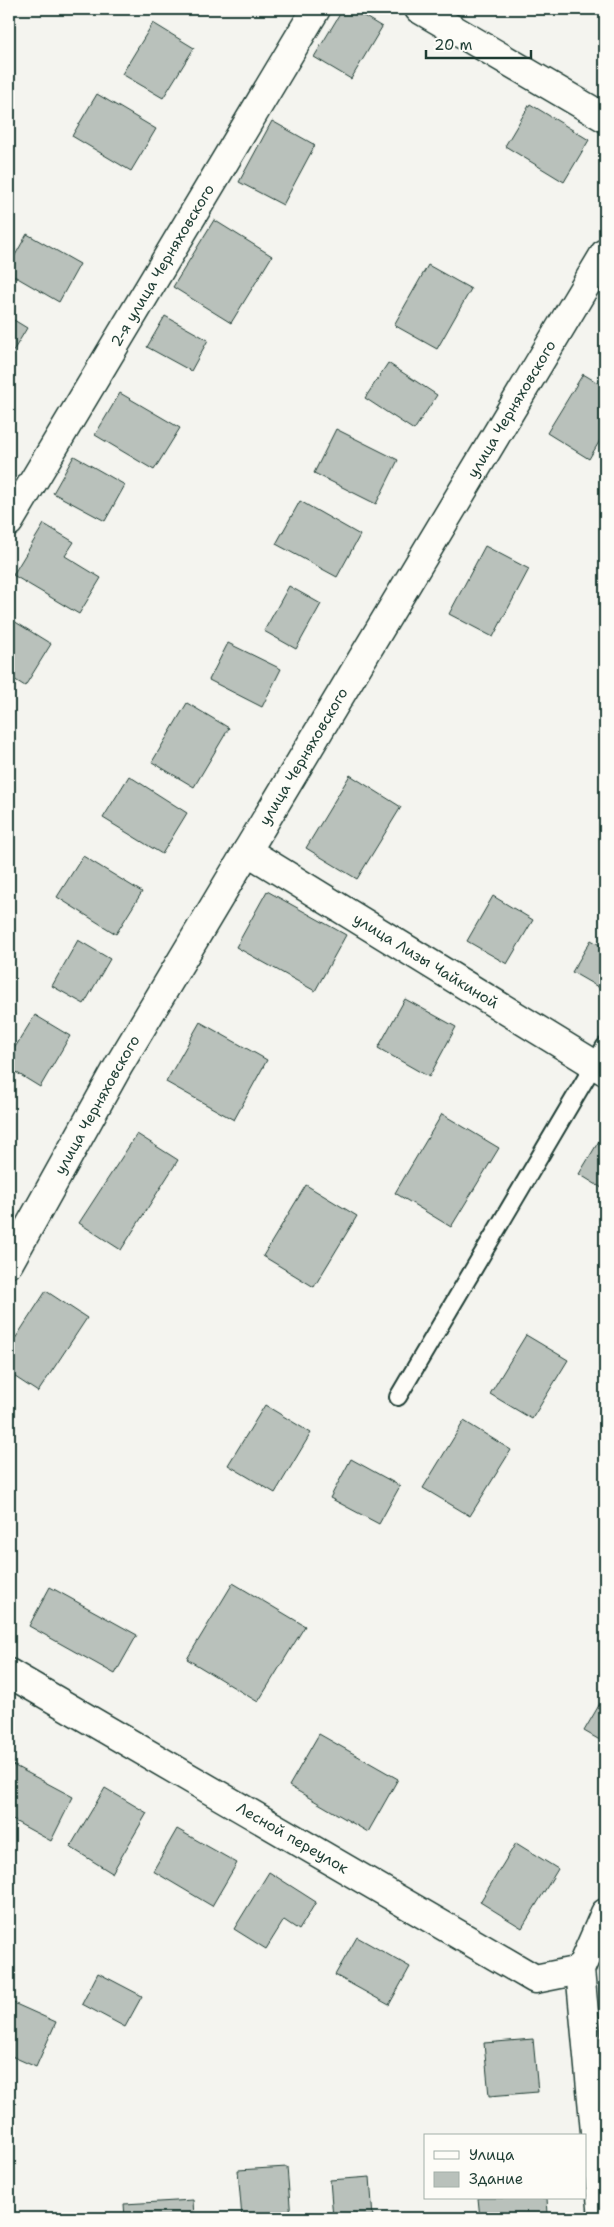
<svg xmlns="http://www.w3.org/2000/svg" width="614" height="2227" font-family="'Shantell Sans',sans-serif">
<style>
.building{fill:#b9c1bb;stroke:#1f3d34}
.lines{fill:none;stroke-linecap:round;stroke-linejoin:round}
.lane-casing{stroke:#1f3d34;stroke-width:20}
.street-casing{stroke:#1f3d34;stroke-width:31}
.secondary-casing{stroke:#1f3d34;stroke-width:31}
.lane{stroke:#fdfcf7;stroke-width:16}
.street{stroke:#fdfcf7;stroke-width:28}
.secondary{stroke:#fdfcf7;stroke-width:28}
.labels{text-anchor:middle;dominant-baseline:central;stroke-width:4;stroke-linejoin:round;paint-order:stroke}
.street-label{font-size:15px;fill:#1f3d34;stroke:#fdfcf7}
</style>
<rect width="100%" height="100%" fill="#f4f4ef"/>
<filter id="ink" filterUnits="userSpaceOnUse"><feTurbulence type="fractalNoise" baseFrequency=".02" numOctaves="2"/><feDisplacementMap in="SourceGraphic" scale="10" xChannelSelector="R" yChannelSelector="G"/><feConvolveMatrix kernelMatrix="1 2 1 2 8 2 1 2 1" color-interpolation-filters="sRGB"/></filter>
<g filter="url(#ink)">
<path class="building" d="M 343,9 L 352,9 L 382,27 L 351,79 L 314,57 Z
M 153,23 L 194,48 L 163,98 L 122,74 Z
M 97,94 L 156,129 L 131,171 L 72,136 Z
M 530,104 L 589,140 L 564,182 L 505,146 Z
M 272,121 L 315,145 L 283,205 L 239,182 Z
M 214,220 L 272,256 L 231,323 L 173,287 Z
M 27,234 L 80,264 L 59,302 L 9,273 L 9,266 Z
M 428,265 L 471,289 L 437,349 L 394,325 Z
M 165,316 L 208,340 L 191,371 L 147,347 Z
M 9,317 L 27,328 L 9,358 Z
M 388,363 L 437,395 L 414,430 L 365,398 Z
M 583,374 L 605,387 L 605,432 L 589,459 L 547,433 Z
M 120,393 L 180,428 L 154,470 L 95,435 Z
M 336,429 L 398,460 L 376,504 L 314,473 Z
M 74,456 L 125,485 L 105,521 L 53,493 Z
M 300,501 L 360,535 L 337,577 L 276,544 Z
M 44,524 L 74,542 L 65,556 L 101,578 L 79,614 L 13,575 Z
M 485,546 L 529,569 L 493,637 L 449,614 Z
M 289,586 L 321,604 L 296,649 L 264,631 Z
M 9,618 L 51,644 L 25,686 L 9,676 Z
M 228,643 L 281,669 L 262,707 L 209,680 Z
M 187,703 L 229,728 L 194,787 L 152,762 Z
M 350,775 L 401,807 L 357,879 L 306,848 Z
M 129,776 L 187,813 L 162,854 L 103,818 Z
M 83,856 L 142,892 L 116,934 L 57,897 Z
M 267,891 L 346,935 L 315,991 L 236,947 Z
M 493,896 L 533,920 L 507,964 L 467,941 Z
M 78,940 L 110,959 L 84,1004 L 52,986 Z
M 591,940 L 605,948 L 605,991 L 572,972 Z
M 405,999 L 456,1027 L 429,1077 L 378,1048 Z
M 35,1015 L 70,1036 L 40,1087 L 9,1068 L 9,1057 Z
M 200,1022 L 267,1060 L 234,1120 L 166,1082 Z
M 442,1114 L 499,1148 L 451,1227 L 395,1193 Z
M 605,1131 L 605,1190 L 579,1174 Z
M 137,1134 L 178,1160 L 121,1250 L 79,1223 Z
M 306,1185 L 357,1216 L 314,1287 L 263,1256 Z
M 46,1291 L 87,1318 L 38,1392 L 9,1373 L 9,1348 Z
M 526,1335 L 568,1360 L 532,1419 L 490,1394 Z
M 265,1405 L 311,1433 L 275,1493 L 228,1465 Z
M 464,1421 L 511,1450 L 470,1516 L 423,1488 Z
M 351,1459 L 400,1486 L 379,1524 L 330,1498 Z
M 233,1583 L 305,1626 L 258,1702 L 187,1659 Z
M 50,1587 L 137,1635 L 115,1674 L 29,1626 Z
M 605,1695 L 605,1743 L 584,1731 Z
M 319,1734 L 398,1779 L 368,1832 L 289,1786 Z
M 13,1765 L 73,1797 L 51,1841 L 9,1818 L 9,1773 Z
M 105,1788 L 147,1813 L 112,1873 L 70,1847 Z
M 177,1829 L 237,1863 L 212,1906 L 153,1871 Z
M 516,1843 L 558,1869 L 522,1928 L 480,1902 Z
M 269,1872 L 316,1902 L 299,1930 L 284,1920 L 266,1949 L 234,1929 Z
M 357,1937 L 410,1967 L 389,2005 L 335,1975 Z
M 98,1973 L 142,1996 L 125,2027 L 82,2004 Z
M 9,2001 L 56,2022 L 36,2067 L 9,2055 Z
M 533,2039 L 538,2092 L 489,2096 L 484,2043 Z
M 287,2167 L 291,2218 L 242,2218 L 238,2170 Z
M 370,2177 L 373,2218 L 333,2218 L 330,2180 Z
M 478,2198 L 547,2198 L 548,2214 L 480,2218 Z
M 193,2200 L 194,2218 L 125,2218 L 124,2204 Z"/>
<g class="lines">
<defs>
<path id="lane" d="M 398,1397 L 605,1046"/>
<g id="street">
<path id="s1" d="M 9,522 L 316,9"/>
<path id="s2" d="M 247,851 L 605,1071"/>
<path id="s3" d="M 9,1263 L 119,1065 L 605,253"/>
<path id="s4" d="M 9,1673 L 535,1979 L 580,1970"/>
<path d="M 603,2218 L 580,1970 L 605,1913"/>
</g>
<path id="secondary" d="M 419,9 L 605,118"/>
</defs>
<use href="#lane" class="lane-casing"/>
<use href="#street" class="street-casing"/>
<use href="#secondary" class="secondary-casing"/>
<use href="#lane" class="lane"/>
<use href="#street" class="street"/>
<use href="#secondary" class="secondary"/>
</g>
</g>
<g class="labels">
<g class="street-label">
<text stroke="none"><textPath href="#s1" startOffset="299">2-я улица Черняховского</textPath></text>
<text stroke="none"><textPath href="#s3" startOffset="991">улица Черняховского</textPath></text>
<text stroke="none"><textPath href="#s3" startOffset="586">улица Черняховского</textPath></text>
<text stroke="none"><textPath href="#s2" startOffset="210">улица Лизы Чайкиной</textPath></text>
<text stroke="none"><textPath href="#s3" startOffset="181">улица Черняховского</textPath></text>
<text stroke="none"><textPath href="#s4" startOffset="328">Лесной переулок</textPath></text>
</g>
</g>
<rect width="614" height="2227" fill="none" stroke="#fdfcf7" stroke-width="30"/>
<rect x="15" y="15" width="584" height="2197" fill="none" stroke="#1f3d34" stroke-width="2" filter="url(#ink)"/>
<rect x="424" y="2134" width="162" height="65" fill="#fdfcf7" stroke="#a4b0a9"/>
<rect x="434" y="2151" width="25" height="8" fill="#fdfcf7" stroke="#a4b0a9"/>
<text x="469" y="2160" font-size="15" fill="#1f3d34">Улица</text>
<rect x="434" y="2172" width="25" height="15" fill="#b9c1bb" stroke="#a4b0a9"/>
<text x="469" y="2184" font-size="15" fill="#1f3d34">Здание</text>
<path d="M426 50v8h105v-8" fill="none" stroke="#1f3d34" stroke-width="2.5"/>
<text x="434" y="50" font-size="15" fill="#1f3d34" stroke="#fdfcf7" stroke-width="4" paint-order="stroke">20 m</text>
</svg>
